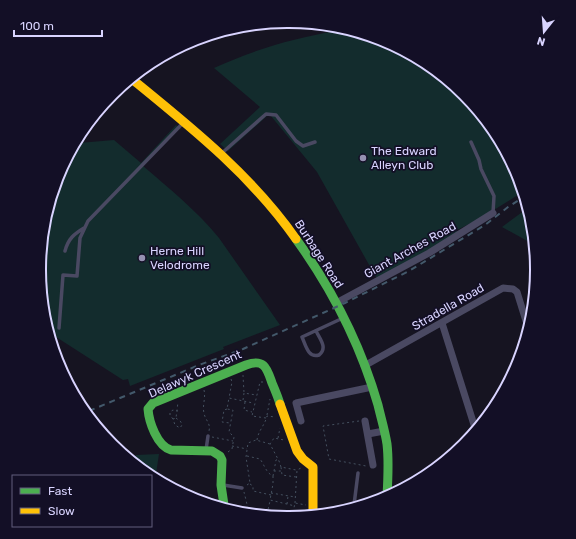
<svg xmlns="http://www.w3.org/2000/svg" width="576" height="539" font-family="Rubik,sans-serif">
<style>
.green{fill:#132c2d}
.lines{fill:none;stroke-linecap:round;stroke-linejoin:round}
.path{stroke:#44505f;stroke-width:1;stroke-dasharray:2 3;stroke-linecap:butt}
.lane{stroke:#4a4962;stroke-width:3.5}
.street{stroke:#4a4962;stroke-width:7}
.fast{stroke:#4caf50;stroke-width:9}
.slow{stroke:#ffc107;stroke-width:9}
.rail{stroke:#43596b;stroke-width:2;stroke-dasharray:6 5;stroke-linecap:butt}
.poi-dot{fill:#9591b1;stroke:#130f26;stroke-width:1.5}
.labels{text-anchor:middle;dominant-baseline:central;stroke-width:3.5;stroke-linejoin:round;paint-order:stroke}
.poi-label{font-size:12px;fill:#d9d4ff;stroke:#130f26;text-anchor:start}
.street-label{font-size:12px;fill:#d9d4ff;stroke:#130f26}
.rim{fill:none;stroke:#d9d4ff;stroke-width:2}
</style>
<rect width="100%" height="100%" fill="#161421"/>
<path class="green" d="M 336,31 L 383,40 L 464,94 L 518,175 L 521,193 L 481,218 L 457,230 L 457,234 L 377,279 L 317,172 L 271,116 L 267,116 L 228,151 L 220,144 L 260,107 L 214,68 C 253,50 294,38 336,31 Z
M 176,125 L 181,129 L 179,129 L 143,166 C 170,189 197,211 219,238 L 280,325 L 223,347 L 224,349 L 130,386 L 128,379 L 123,380 L 53,335 L 40,269 L 59,174 L 79,143 L 114,140 L 141,163 Z
M 525,210 L 531,243 L 502,227 Z
M 159,454 L 156,474 L 133,459 L 136,455 Z"/>
<g class="lines">
<path class="path" d="M 243,375 C 243,376 244,392 244,393
M 231,379 L 232,382 L 229,398 L 253,403
M 263,382 L 260,382 L 252,416 L 266,418
M 204,390 C 206,398 202,406 204,413 C 205,420 211,423 209,431
M 243,400 L 244,393 L 256,395
M 245,402 L 244,410 L 252,412
M 227,409 L 224,410 L 222,422 L 230,423
M 267,415 L 270,399
M 176,418 L 181,422 L 182,425 L 180,428 L 175,425 L 173,419 L 176,418 L 178,402
M 173,419 L 170,415 L 170,412 L 173,410 L 178,411
M 359,421 L 323,426 L 329,459 L 366,466
M 212,437 L 233,441
M 278,438 L 280,428
M 257,440 C 258,431 265,425 267,416 L 275,417
M 232,446 L 247,449
M 228,452 L 232,449 L 234,437 L 229,432 L 233,410 L 227,409 L 229,398
M 247,456 L 260,459 C 264,464 266,473 273,476 L 274,471 L 281,471
M 281,467 L 279,461 L 270,444 L 274,438 L 284,440
M 274,471 L 276,460 L 278,459
M 273,476 L 273,484 L 270,500 L 295,506
M 296,477 L 282,475 L 281,467 L 296,470
M 250,484 L 253,486 L 253,491 L 271,495
M 247,485 L 250,483 L 246,457 L 248,443 L 256,440 L 270,444
M 244,492 C 245,497 248,505 247,510
M 271,493 L 295,497
M 295,503 L 297,470 L 301,468
M 287,504 L 288,496
M 258,512 L 260,511 L 267,512
M 267,514 L 270,501
M 292,517 L 295,503 L 306,505"/>
<path class="lane" d="M 471,142 L 479,160 L 481,169 L 494,196 L 493,213
M 222,153 L 266,114 L 276,115 L 296,141 L 303,146 L 315,142
M 65,251 C 68,239 74,234 84,228
M 59,328 L 63,275 L 77,276 L 80,238 L 88,221 L 183,123
M 316,331 C 320,339 328,348 319,355 C 308,358 306,346 302,337 L 343,318
M 206,450 L 208,436
M 223,485 L 242,488
M 354,505 L 358,473"/>
<path class="street" d="M 336,303 L 429,253 L 493,213
M 442,323 L 475,428
M 364,366 L 503,288 L 513,289 L 517,292 L 526,321
M 301,421 L 296,403 L 372,387
M 365,421 L 373,465
M 368,434 L 384,431"/>
<path class="fast" d="M 296,239 C 332,289 361,346 378,405 C 381,418 385,431 387,444 C 389,461 388,479 387,496
M 224,505 L 221,485 L 222,460 L 220,456 L 212,451 L 171,450 C 157,446 149,422 148,409 L 153,403 L 246,365 C 265,358 267,369 272,383 C 275,390 278,397 280,404"/>
<path class="slow" d="M 133,80 C 192,128 252,176 296,239
M 280,404 L 297,451 L 303,459 L 313,467 L 313,513"/>
<path class="rail" d="M 89,411 L 199,365 L 243,349 L 345,303 L 409,271 L 485,225 L 508,207 L 522,198"/>
</g>
<g class="poi-dot">
<circle cx="363" cy="158" r="4"/>
<circle cx="142" cy="258" r="4"/>
</g>
<g class="labels">
<g class="poi-label">
<text x="371" y="151">The Edward<tspan x="371" dy="14">Alleyn Club</tspan></text>
<text x="150" y="251">Herne Hill<tspan x="150" dy="14">Velodrome</tspan></text>
</g>
<g class="street-label">
<text transform="translate(410 250) rotate(-29)">Giant Arches Road</text>
<text transform="translate(319 254) rotate(57)">Burbage Road</text>
<text transform="translate(448 307) rotate(-30)">Stradella Road</text>
<text transform="translate(195 374) rotate(-24)">Delawyk Crescent</text>
</g>
</g>
<path d="M0 0H576V539H0ZM287 28H289A241 241 0 0 1 530 269V270A241 241 0 0 1 289 511H287A241 241 0 0 1 46 270V269A241 241 0 0 1 287 28Z" fill="#130f26" fill-rule="evenodd"/>
<path class="rim" d="M287 28H289A241 241 0 0 1 530 269V270A241 241 0 0 1 289 511H287A241 241 0 0 1 46 270V269A241 241 0 0 1 287 28Z"/>
<rect x="12" y="475" width="140" height="52" fill="#130f26" stroke="#625e7d"/>
<rect x="20" y="488" width="20" height="6" fill="#4caf50" stroke="#625e7d"/>
<text x="48" y="495" font-size="12" fill="#d9d4ff">Fast</text>
<rect x="20" y="508" width="20" height="6" fill="#ffc107" stroke="#625e7d"/>
<text x="48" y="515" font-size="12" fill="#d9d4ff">Slow</text>
<g transform="translate(544 32) rotate(197)" stroke="#130f26" stroke-width="3" paint-order="stroke">
<path d="M0-3L7 15L0 10L-7 15Z" fill="#d9d4ff"/>
<text y="-6" font-size="11" font-weight="bold" text-anchor="middle" fill="#d9d4ff">N</text>
</g>
<path d="M14 30v6h88v-6" fill="none" stroke="#d9d4ff" stroke-width="2"/>
<text x="20" y="30" font-size="12" fill="#d9d4ff" stroke="#130f26" stroke-width="3" paint-order="stroke">100 m</text>
</svg>
